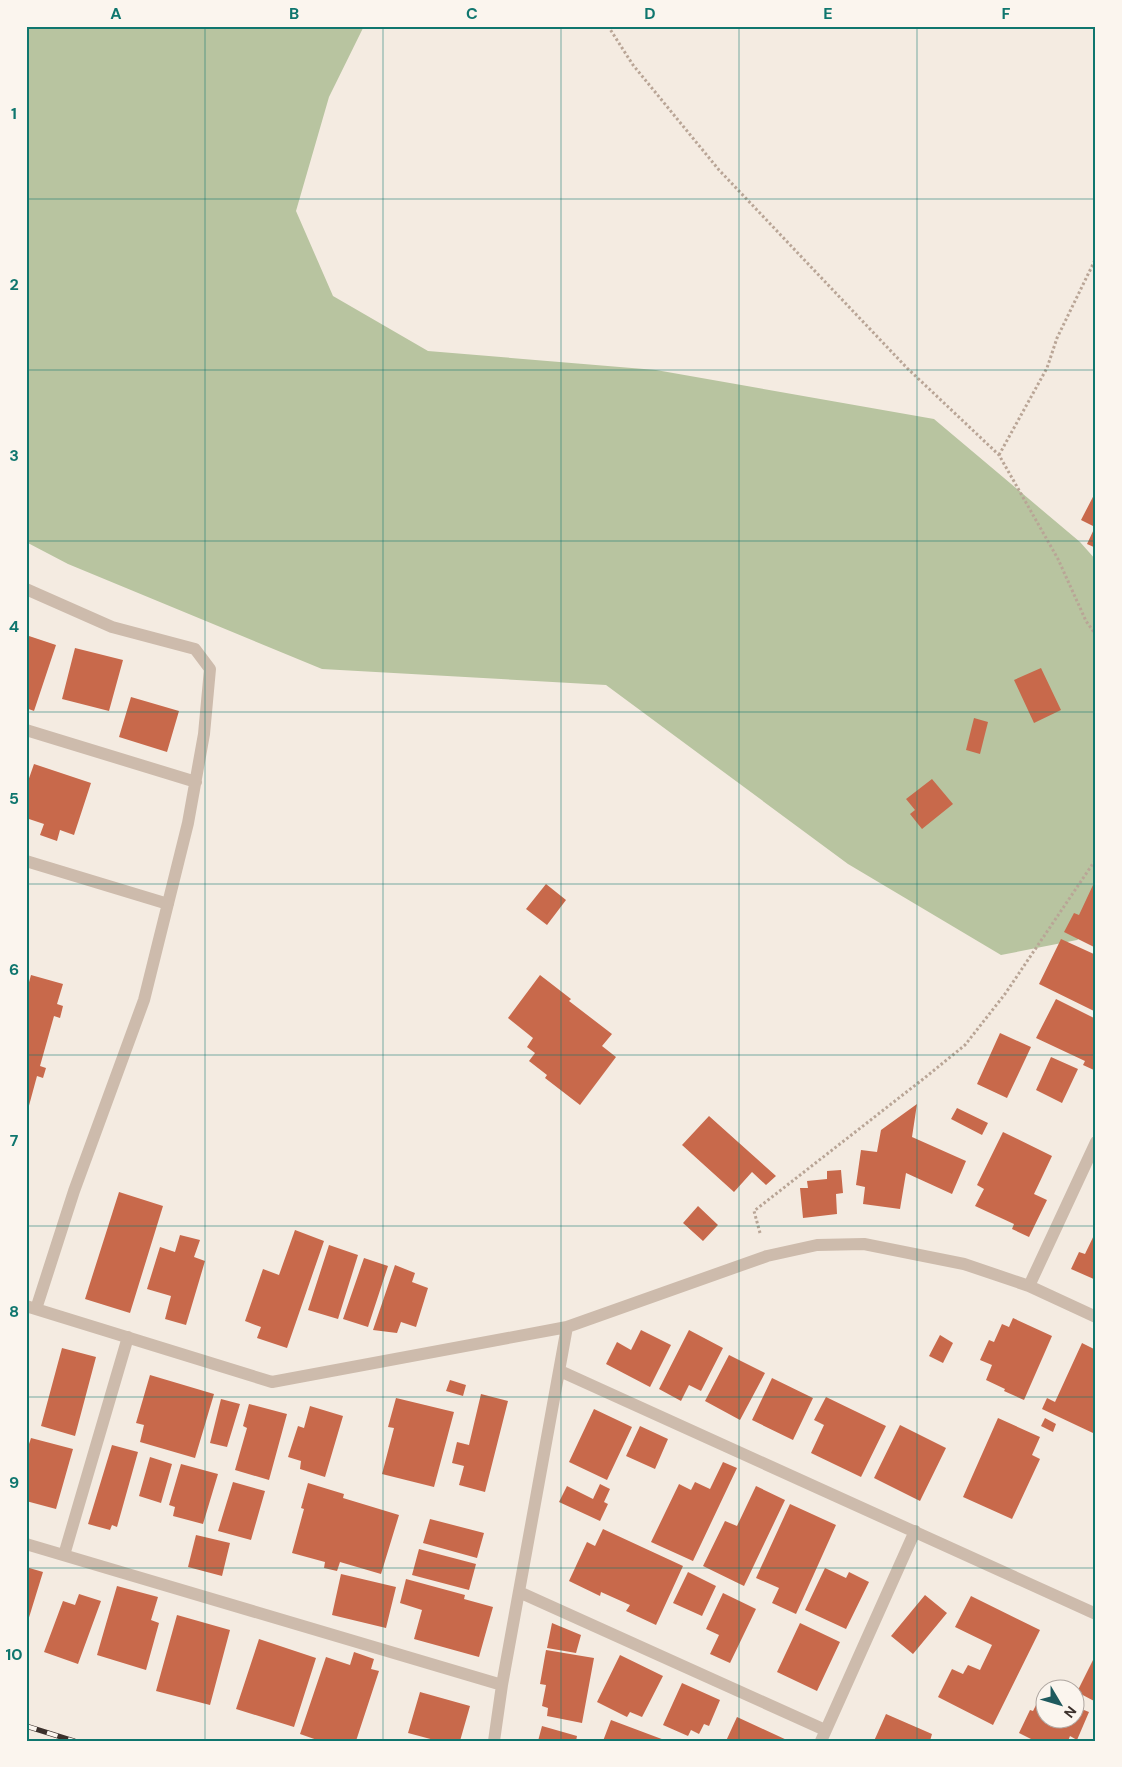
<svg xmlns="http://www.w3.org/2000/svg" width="1122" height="1767" font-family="'DM Sans',sans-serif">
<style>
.green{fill:#b8c4a0}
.building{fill:#c8694b}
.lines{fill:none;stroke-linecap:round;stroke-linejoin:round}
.path{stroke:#b9a596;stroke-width:3;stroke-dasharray:2.5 2.5;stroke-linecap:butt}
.minor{stroke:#cdbbac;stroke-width:12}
.rail-casing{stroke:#3b302b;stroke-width:5.5}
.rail{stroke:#fbf5ee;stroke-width:4;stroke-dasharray:11;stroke-linecap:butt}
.grid{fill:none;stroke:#0f766e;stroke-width:1;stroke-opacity:0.55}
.neatline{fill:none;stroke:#0f766e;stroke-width:2}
.grid-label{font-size:16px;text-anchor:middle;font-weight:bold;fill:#0f766e}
</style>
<rect width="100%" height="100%" fill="#f4ebe1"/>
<path class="green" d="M 26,26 L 364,26 L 329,97 L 296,211 L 333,296 L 428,351 L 656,370 L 934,419 L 1080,542 L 1096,560 L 1096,927 L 1077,940 L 1001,955 L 848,864 L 606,685 L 322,669 L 68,564 L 26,542 Z"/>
<path class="building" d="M 1096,491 L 1096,548 L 1087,544 L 1095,527 L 1081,520 Z
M 26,635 L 56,645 L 34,711 L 26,708 Z
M 75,648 L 123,660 L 109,711 L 62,699 Z
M 1041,668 L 1061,710 L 1034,723 L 1014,680 Z
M 131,697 L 179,711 L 167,752 L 119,737 Z
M 974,718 L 988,722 L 980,754 L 966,750 Z
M 34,764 L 91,783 L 74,835 L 60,830 L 57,841 L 40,835 L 44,824 L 26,818 L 26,787 Z
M 932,779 L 953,804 L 922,829 L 910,814 L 915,810 L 906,799 Z
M 546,884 L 566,900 L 547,925 L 526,909 Z
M 1093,885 L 1096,886 L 1096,948 L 1064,932 L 1074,913 L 1079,915 Z
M 1061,939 L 1096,955 L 1096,1012 L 1039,984 Z
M 31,975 L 63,984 L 57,1004 L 63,1006 L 60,1018 L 54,1016 L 40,1066 L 46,1068 L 43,1078 L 37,1076 L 27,1113 L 26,993 Z
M 540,975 L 571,999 L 569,1001 L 612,1034 L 602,1046 L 616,1057 L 580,1105 L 545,1078 L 547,1075 L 529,1061 L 535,1053 L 527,1047 L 533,1038 L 508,1018 Z
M 1056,999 L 1096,1019 L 1096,1050 L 1094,1055 L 1096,1055 L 1096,1071 L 1083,1065 L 1085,1061 L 1036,1038 Z
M 1000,1033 L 1031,1047 L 1007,1098 L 977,1084 Z
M 1051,1057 L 1078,1069 L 1062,1103 L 1036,1090 Z
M 917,1104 L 912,1137 L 966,1161 L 952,1194 L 906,1173 L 900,1209 L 863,1204 L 865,1187 L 856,1185 L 861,1150 L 877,1152 L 881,1130 Z
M 957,1108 L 988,1123 L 982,1135 L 951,1119 Z
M 709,1116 L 776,1176 L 766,1185 L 752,1172 L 734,1192 L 682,1145 Z
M 1003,1132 L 1052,1156 L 1034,1194 L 1047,1200 L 1029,1237 L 1012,1229 L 1014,1224 L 975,1206 L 984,1189 L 977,1185 Z
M 841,1170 L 843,1193 L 836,1194 L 837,1214 L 803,1218 L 800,1188 L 808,1188 L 807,1181 L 827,1179 L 827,1171 Z
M 119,1192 L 163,1206 L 130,1313 L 85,1299 Z
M 698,1206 L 718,1225 L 703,1241 L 683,1223 Z
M 295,1230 L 324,1241 L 287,1348 L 257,1338 L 261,1327 L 245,1321 L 263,1269 L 279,1275 Z
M 1096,1231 L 1096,1280 L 1071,1269 L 1079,1252 L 1085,1254 Z
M 180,1235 L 200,1240 L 194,1257 L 205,1261 L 186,1325 L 165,1319 L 171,1296 L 147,1289 L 160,1247 L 175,1252 Z
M 329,1245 L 358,1255 L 338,1319 L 308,1310 Z
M 364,1258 L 388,1266 L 368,1327 L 343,1319 Z
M 395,1265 L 415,1273 L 412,1282 L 428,1288 L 416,1327 L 401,1322 L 397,1333 L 373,1330 Z
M 1013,1318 L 1052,1336 L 1024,1400 L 1004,1391 L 1005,1389 L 986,1380 L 992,1365 L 980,1360 L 989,1340 L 994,1342 L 1002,1324 L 1009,1327 Z
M 641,1330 L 671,1345 L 650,1387 L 606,1364 L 617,1342 L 631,1350 Z
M 689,1330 L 723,1348 L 701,1391 L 689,1385 L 681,1401 L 659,1389 Z
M 940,1335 L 953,1343 L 943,1363 L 929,1356 Z
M 1082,1343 L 1096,1350 L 1096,1427 L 1093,1433 L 1042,1409 L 1047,1398 L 1055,1402 Z
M 62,1348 L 96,1357 L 75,1436 L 41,1426 Z
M 729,1355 L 765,1373 L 740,1420 L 705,1401 Z
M 150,1375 L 214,1394 L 195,1458 L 140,1442 L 144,1425 L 136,1423 Z
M 772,1378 L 813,1398 L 793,1440 L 752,1420 Z
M 450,1380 L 466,1385 L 463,1396 L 446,1391 Z
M 481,1394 L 508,1401 L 485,1492 L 459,1485 L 464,1466 L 452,1463 L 457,1442 L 469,1445 Z
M 826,1397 L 886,1426 L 861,1477 L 811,1453 L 824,1425 L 814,1420 Z
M 396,1398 L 454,1412 L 434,1487 L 382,1474 L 394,1428 L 388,1427 Z
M 221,1399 L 240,1404 L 227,1447 L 210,1443 Z
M 249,1404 L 287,1414 L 269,1480 L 235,1470 L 247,1428 L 243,1426 Z
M 310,1406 L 343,1416 L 325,1477 L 300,1469 L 301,1461 L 288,1457 L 298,1426 L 304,1428 Z
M 594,1409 L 632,1427 L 607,1480 L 569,1462 Z
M 998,1418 L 1040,1437 L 1032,1455 L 1040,1459 L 1012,1519 L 963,1497 Z
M 1045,1418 L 1056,1424 L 1053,1432 L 1041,1426 Z
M 900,1425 L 946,1448 L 920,1501 L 874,1478 Z
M 640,1426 L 668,1439 L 655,1469 L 626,1456 Z
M 31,1438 L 73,1449 L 56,1509 L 26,1501 L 26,1453 Z
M 112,1445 L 138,1452 L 117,1527 L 112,1525 L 110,1530 L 88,1524 Z
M 150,1457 L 172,1464 L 161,1503 L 139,1496 Z
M 723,1462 L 737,1468 L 693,1561 L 651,1542 L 679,1484 L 691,1490 L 695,1482 L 710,1489 Z
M 181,1464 L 218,1474 L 203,1524 L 173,1516 L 175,1507 L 169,1505 Z
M 233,1482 L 265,1491 L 251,1540 L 218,1531 Z
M 308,1483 L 344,1494 L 343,1498 L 399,1515 L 381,1574 L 340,1562 L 337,1571 L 324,1568 L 325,1562 L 292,1553 L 304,1509 L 301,1508 Z
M 600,1484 L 610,1489 L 604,1502 L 608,1504 L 600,1521 L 559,1502 L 567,1486 L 593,1499 Z
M 756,1486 L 785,1500 L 744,1586 L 703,1566 L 725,1521 L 737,1526 Z
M 790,1504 L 836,1525 L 796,1614 L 772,1603 L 779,1588 L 756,1578 Z
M 430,1519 L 484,1533 L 477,1558 L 423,1543 Z
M 603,1529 L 683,1566 L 656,1625 L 626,1611 L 630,1605 L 601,1592 L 600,1596 L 569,1581 L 587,1542 L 595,1546 Z
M 196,1535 L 230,1543 L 222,1576 L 188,1567 Z
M 419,1549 L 476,1564 L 469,1590 L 412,1575 Z
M 26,1567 L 43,1572 L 27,1624 L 26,1624 Z
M 825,1568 L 846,1578 L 849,1572 L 869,1582 L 846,1629 L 805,1610 Z
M 688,1572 L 716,1586 L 702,1616 L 673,1603 Z
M 341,1574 L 396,1587 L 386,1628 L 332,1615 Z
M 406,1579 L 465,1595 L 464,1599 L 493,1607 L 479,1657 L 414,1639 L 422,1610 L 400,1603 Z
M 117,1586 L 158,1597 L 151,1620 L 159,1623 L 146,1670 L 97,1655 Z
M 723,1593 L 756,1609 L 730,1663 L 710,1654 L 719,1635 L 706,1629 Z
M 79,1594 L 101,1601 L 78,1664 L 44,1652 L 63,1601 L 75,1605 Z
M 925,1595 L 947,1613 L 913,1654 L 891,1636 Z
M 971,1596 L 1040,1630 L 993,1725 L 938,1697 L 952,1669 L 963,1674 L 968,1665 L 980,1670 L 992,1645 L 955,1627 Z
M 177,1615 L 230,1630 L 210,1705 L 156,1691 Z
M 552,1623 L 581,1635 L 576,1653 L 547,1648 Z
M 800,1623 L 840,1642 L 817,1691 L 777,1672 Z
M 259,1639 L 316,1658 L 294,1727 L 236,1709 Z
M 546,1650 L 594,1658 L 582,1723 L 547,1716 L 548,1708 L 542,1706 L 546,1685 L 540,1684 Z
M 354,1652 L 374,1659 L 371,1669 L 379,1671 L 356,1741 L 320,1741 L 300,1734 L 326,1657 L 350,1665 Z
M 1096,1654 L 1096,1702 L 1077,1692 Z
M 620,1655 L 663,1676 L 642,1717 L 630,1712 L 627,1717 L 597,1702 Z
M 682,1683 L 720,1700 L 709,1726 L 704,1724 L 699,1734 L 691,1730 L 688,1736 L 663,1725 Z
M 420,1692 L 470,1706 L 460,1741 L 438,1741 L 408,1733 Z
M 1040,1697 L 1044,1700 L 1044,1720 L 1074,1720 L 1074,1706 L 1089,1712 L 1077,1740 L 1070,1736 L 1068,1741 L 1035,1741 L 1019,1733 L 1030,1710 L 1033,1711 Z
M 886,1714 L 932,1734 L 930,1741 L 874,1741 Z
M 737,1717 L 789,1741 L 726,1741 Z
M 611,1720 L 667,1741 L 603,1741 Z
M 542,1726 L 577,1736 L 576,1741 L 538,1741 Z"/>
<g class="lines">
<path class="path" d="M 608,26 L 633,65 L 719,170 L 907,368 L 999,455 L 1058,559 L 1086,621 L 1096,635
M 999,455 L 1047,368 L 1057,338 L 1096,258
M 760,1233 L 754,1211 L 927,1076 L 965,1045 L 1005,994 L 1096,859"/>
<path class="minor" d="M 26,589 L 112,627 L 195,649 L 210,669 L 204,734 L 188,823 L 144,1000 L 74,1191 L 36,1309
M 26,730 L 196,782
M 26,861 L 168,904
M 1029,1286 L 1096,1142
M 26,1306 L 272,1382 L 567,1327 L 767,1256 L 817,1245 L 864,1244 L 964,1264 L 1029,1286 L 1096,1317
M 560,1371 L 1096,1614
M 26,1544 L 502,1685
M 64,1555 L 128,1337
M 519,1592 L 825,1730
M 494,1741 L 502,1685 L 567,1327
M 821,1741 L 915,1531"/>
<defs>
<path id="rail" d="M 26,1726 L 74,1741"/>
</defs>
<use href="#rail" class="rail-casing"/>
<use href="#rail" class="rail"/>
</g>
<path class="grid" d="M 205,26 L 205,1741M 383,26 L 383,1741M 561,26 L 561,1741M 739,26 L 739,1741M 917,26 L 917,1741M 26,199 L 1096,199M 26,370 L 1096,370M 26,541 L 1096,541M 26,712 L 1096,712M 26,884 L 1096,884M 26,1055 L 1096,1055M 26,1226 L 1096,1226M 26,1397 L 1096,1397M 26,1568 L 1096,1568"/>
<rect width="1122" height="1767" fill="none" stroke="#fbf5ee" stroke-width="55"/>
<g transform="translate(1060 1704) rotate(128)"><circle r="24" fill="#fbf5ee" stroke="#aea6a0"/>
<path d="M0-4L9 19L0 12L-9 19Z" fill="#1f5a5e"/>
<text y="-8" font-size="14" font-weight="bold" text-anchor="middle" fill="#3b302b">N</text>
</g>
<rect x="28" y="28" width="1066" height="1712" class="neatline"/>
<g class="grid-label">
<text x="116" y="19">A</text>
<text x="294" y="19">B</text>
<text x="472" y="19">C</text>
<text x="650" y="19">D</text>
<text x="828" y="19">E</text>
<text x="1006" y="19">F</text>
<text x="14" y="119">1</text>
<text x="14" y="290">2</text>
<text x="14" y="461">3</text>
<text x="14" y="632">4</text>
<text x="14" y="804">5</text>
<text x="14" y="975">6</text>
<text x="14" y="1146">7</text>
<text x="14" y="1317">8</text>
<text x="14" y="1488">9</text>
<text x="14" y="1660">10</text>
</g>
</svg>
